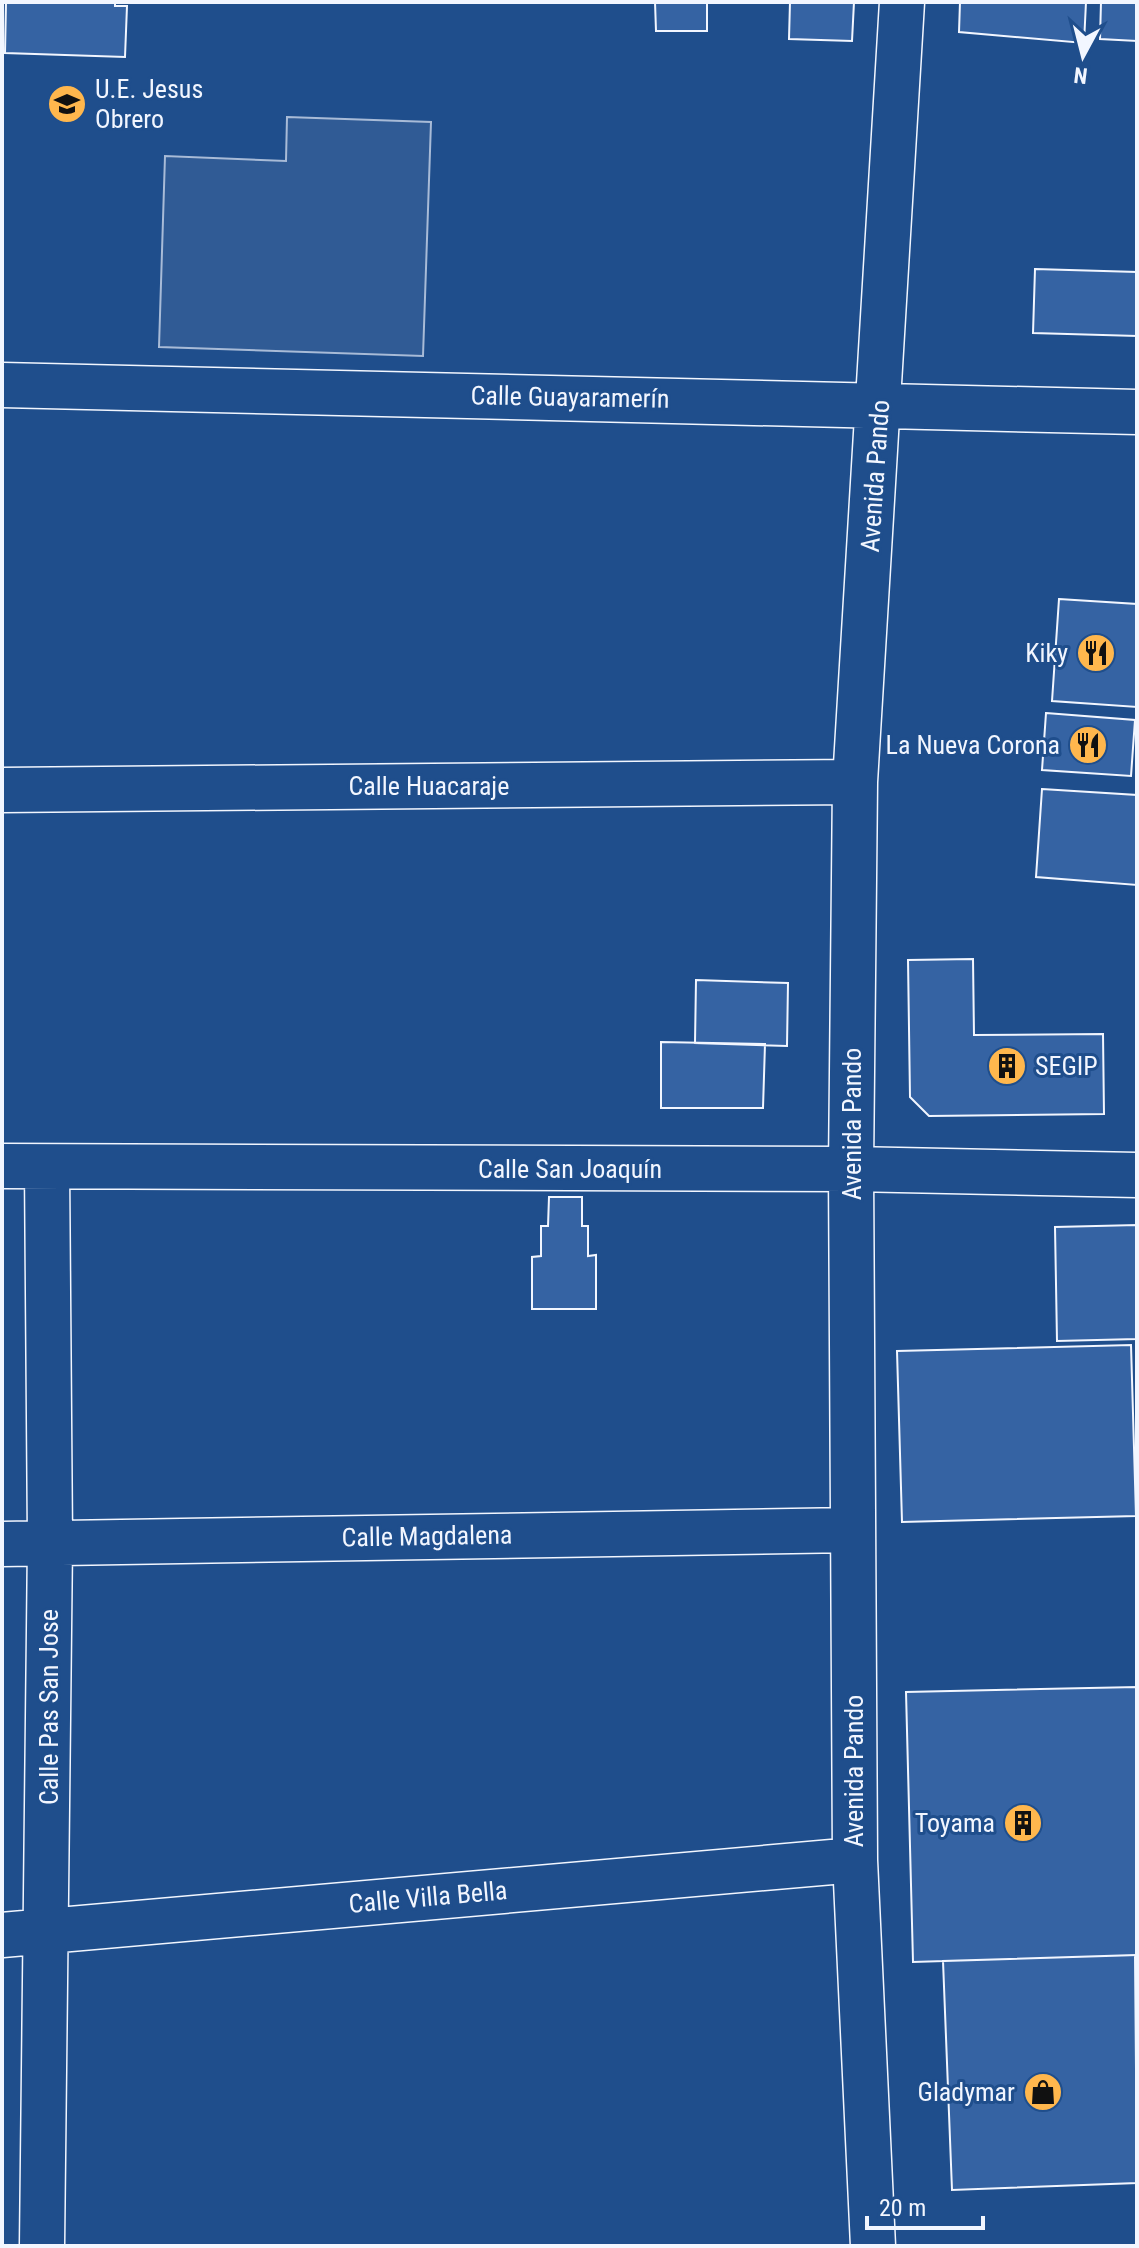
<svg xmlns="http://www.w3.org/2000/svg" width="1139" height="2248" font-family="'Roboto Condensed',sans-serif">
<style>
.built{fill:#305b95;stroke:#a8bbd7;stroke-width:2}
.building{fill:#3563a3;stroke:#f2f6ff;stroke-width:2}
.lines{fill:none;stroke-linecap:round;stroke-linejoin:round}
.minor-casing{stroke:#f2f6ff;stroke-width:47}
.minor{stroke:#1f4e8c;stroke-width:44}
.labels{text-anchor:middle;dominant-baseline:central;stroke-width:6;stroke-linejoin:round;paint-order:stroke}
.poi-label{font-size:26px;fill:#f2f6ff;stroke:#1f4e8c;text-anchor:end}
.street-label{font-size:26px;fill:#f2f6ff;stroke:#1f4e8c}
</style>
<rect width="100%" height="100%" fill="#1f4e8c"/>
<path class="built" d="M 287,117 L 431,122 L 423,356 L 159,347 L 165,156 L 286,161 Z"/>
<path class="building" d="M 6,2 L 115,2 L 115,6 L 127,6 L 125,57 L 5,53 Z
M 655,2 L 707,2 L 707,31 L 656,31 Z
M 790,2 L 854,2 L 852,41 L 789,39 Z
M 960,2 L 1086,2 L 1084,43 L 959,32 Z
M 1101,2 L 1137,2 L 1137,41 L 1100,39 Z
M 1035,269 L 1137,272 L 1137,336 L 1033,333 Z
M 1059,599 L 1137,604 L 1137,707 L 1052,701 Z
M 1046,713 L 1135,720 L 1131,776 L 1042,770 Z
M 1042,789 L 1137,795 L 1137,885 L 1036,877 Z
M 973,959 L 974,1035 L 1103,1034 L 1104,1114 L 929,1116 L 910,1097 L 908,960 Z
M 696,980 L 788,983 L 787,1046 L 695,1043 Z
M 661,1042 L 765,1044 L 763,1108 L 661,1108 Z
M 549,1197 L 582,1197 L 582,1226 L 588,1226 L 588,1256 L 596,1255 L 596,1309 L 532,1309 L 532,1257 L 541,1256 L 541,1226 L 548,1226 Z
M 1137,1225 L 1137,1339 L 1057,1341 L 1055,1227 Z
M 1131,1345 L 1136,1516 L 902,1522 L 897,1351 Z
M 1137,1687 L 1137,1955 L 913,1962 L 906,1692 Z
M 1135,1955 L 1137,2183 L 952,2190 L 943,1961 Z"/>
<g class="lines">
<defs>
<path id="minor" d="M 2,385 L 1137,412
M 2,790 L 855,782
M 2,1166 L 851,1169 L 1137,1175
M 2,1544 L 852,1530
M 2,1935 L 855,1860
M 42,2246 L 50,1542 L 47,1167
M 873,2246 L 855,1860 L 851,1169 L 855,782 L 902,2"/>
</defs>
<use href="#minor" class="minor-casing"/>
<use href="#minor" class="minor"/>
</g>
<defs>
<symbol id="school-disc" viewBox="-11 -11 22 22"><circle r="9.5" fill="#ffb74d" stroke="#1f4e8c"/><path d="M0-5L7-2L0 1L-7-2ZM-4 1L0 2.5L4 1V4Q0 6-4 4Z" fill="#111"/></symbol>
<symbol id="restaurant-disc" viewBox="-11 -11 22 22"><circle r="9.5" fill="#ffb74d" stroke="#1f4e8c"/><path d="M-5-6h1v4h1v-4h1v4h1v-4h1v5L-1.5 .5V6h-2V.5L-5-1ZM5-6V6H3V1.5H1.5Q1.5-4 5-6Z" fill="#111"/></symbol>
<symbol id="building-disc" viewBox="-11 -11 22 22"><circle r="9.5" fill="#ffb74d" stroke="#1f4e8c"/><path d="M-4-6H4V6H1V3H-1V6H-4ZM-2.5-4.3h1.7v1.8h-1.7ZM.8-4.3h1.7v1.8H.8ZM-2.5-1h1.7V.8h-1.7ZM.8-1h1.7V.8H.8Z" fill="#111"/></symbol>
<symbol id="shop-disc" viewBox="-11 -11 22 22"><circle r="9.5" fill="#ffb74d" stroke="#1f4e8c"/><path d="M-5-2.5h2.3a2.7 3.5 0 0 1 5.4 0H5L5.5 6h-11ZM-1.5-2.5h3a1.5 2.3 0 0 0-3 0Z" fill="#111"/></symbol>
</defs>
<g fill-rule="evenodd">
<use href="#school-disc" x="45" y="82" width="44" height="44"/>
<use href="#restaurant-disc" x="1074" y="631" width="44" height="44"/>
<use href="#restaurant-disc" x="1066" y="723" width="44" height="44"/>
<use href="#building-disc" x="985" y="1044" width="44" height="44"/>
<use href="#building-disc" x="1001" y="1801" width="44" height="44"/>
<use href="#shop-disc" x="1021" y="2070" width="44" height="44"/>
</g>
<g class="labels">
<g class="poi-label">
<text x="95" y="89" text-anchor="start">U.E. Jesus<tspan x="95" dy="30">Obrero</tspan></text>
<text x="1068" y="653">Kiky</text>
<text x="1060" y="745">La Nueva Corona</text>
<text x="1035" y="1066" text-anchor="start">SEGIP</text>
<text x="995" y="1823">Toyama</text>
<text x="1015" y="2092">Gladymar</text>
</g>
<g class="street-label">
<text transform="translate(570 397) rotate(1)">Calle Guayaramerín</text>
<text transform="translate(875 476) rotate(-86)">Avenida Pando</text>
<text x="429" y="786">Calle Huacaraje</text>
<text transform="translate(852 1124) rotate(-90)">Avenida Pando</text>
<text x="570" y="1169">Calle San Joaquín</text>
<text transform="translate(427 1536) rotate(-1)">Calle Magdalena</text>
<text transform="translate(49 1707) rotate(-90)">Calle Pas San Jose</text>
<text transform="translate(854 1771) rotate(-90)">Avenida Pando</text>
<text transform="translate(428 1897) rotate(-5)">Calle Villa Bella</text>
</g>
</g>
<rect width="1139" height="2248" fill="none" stroke="#f2f6ff" stroke-width="8"/>
<g transform="translate(1083 56) rotate(187)" stroke="#1f4e8c" stroke-width="6" paint-order="stroke">
<path d="M0-6L14 30L0 20L-14 30Z" fill="#f2f6ff"/>
<text y="-12" font-size="22" font-weight="bold" text-anchor="middle" fill="#f2f6ff">N</text>
</g>
<path d="M867 2216v12h116v-12" fill="none" stroke="#f2f6ff" stroke-width="4"/>
<text x="879" y="2216" font-size="24" fill="#f2f6ff" stroke="#1f4e8c" stroke-width="6" paint-order="stroke">20 m</text>
</svg>
